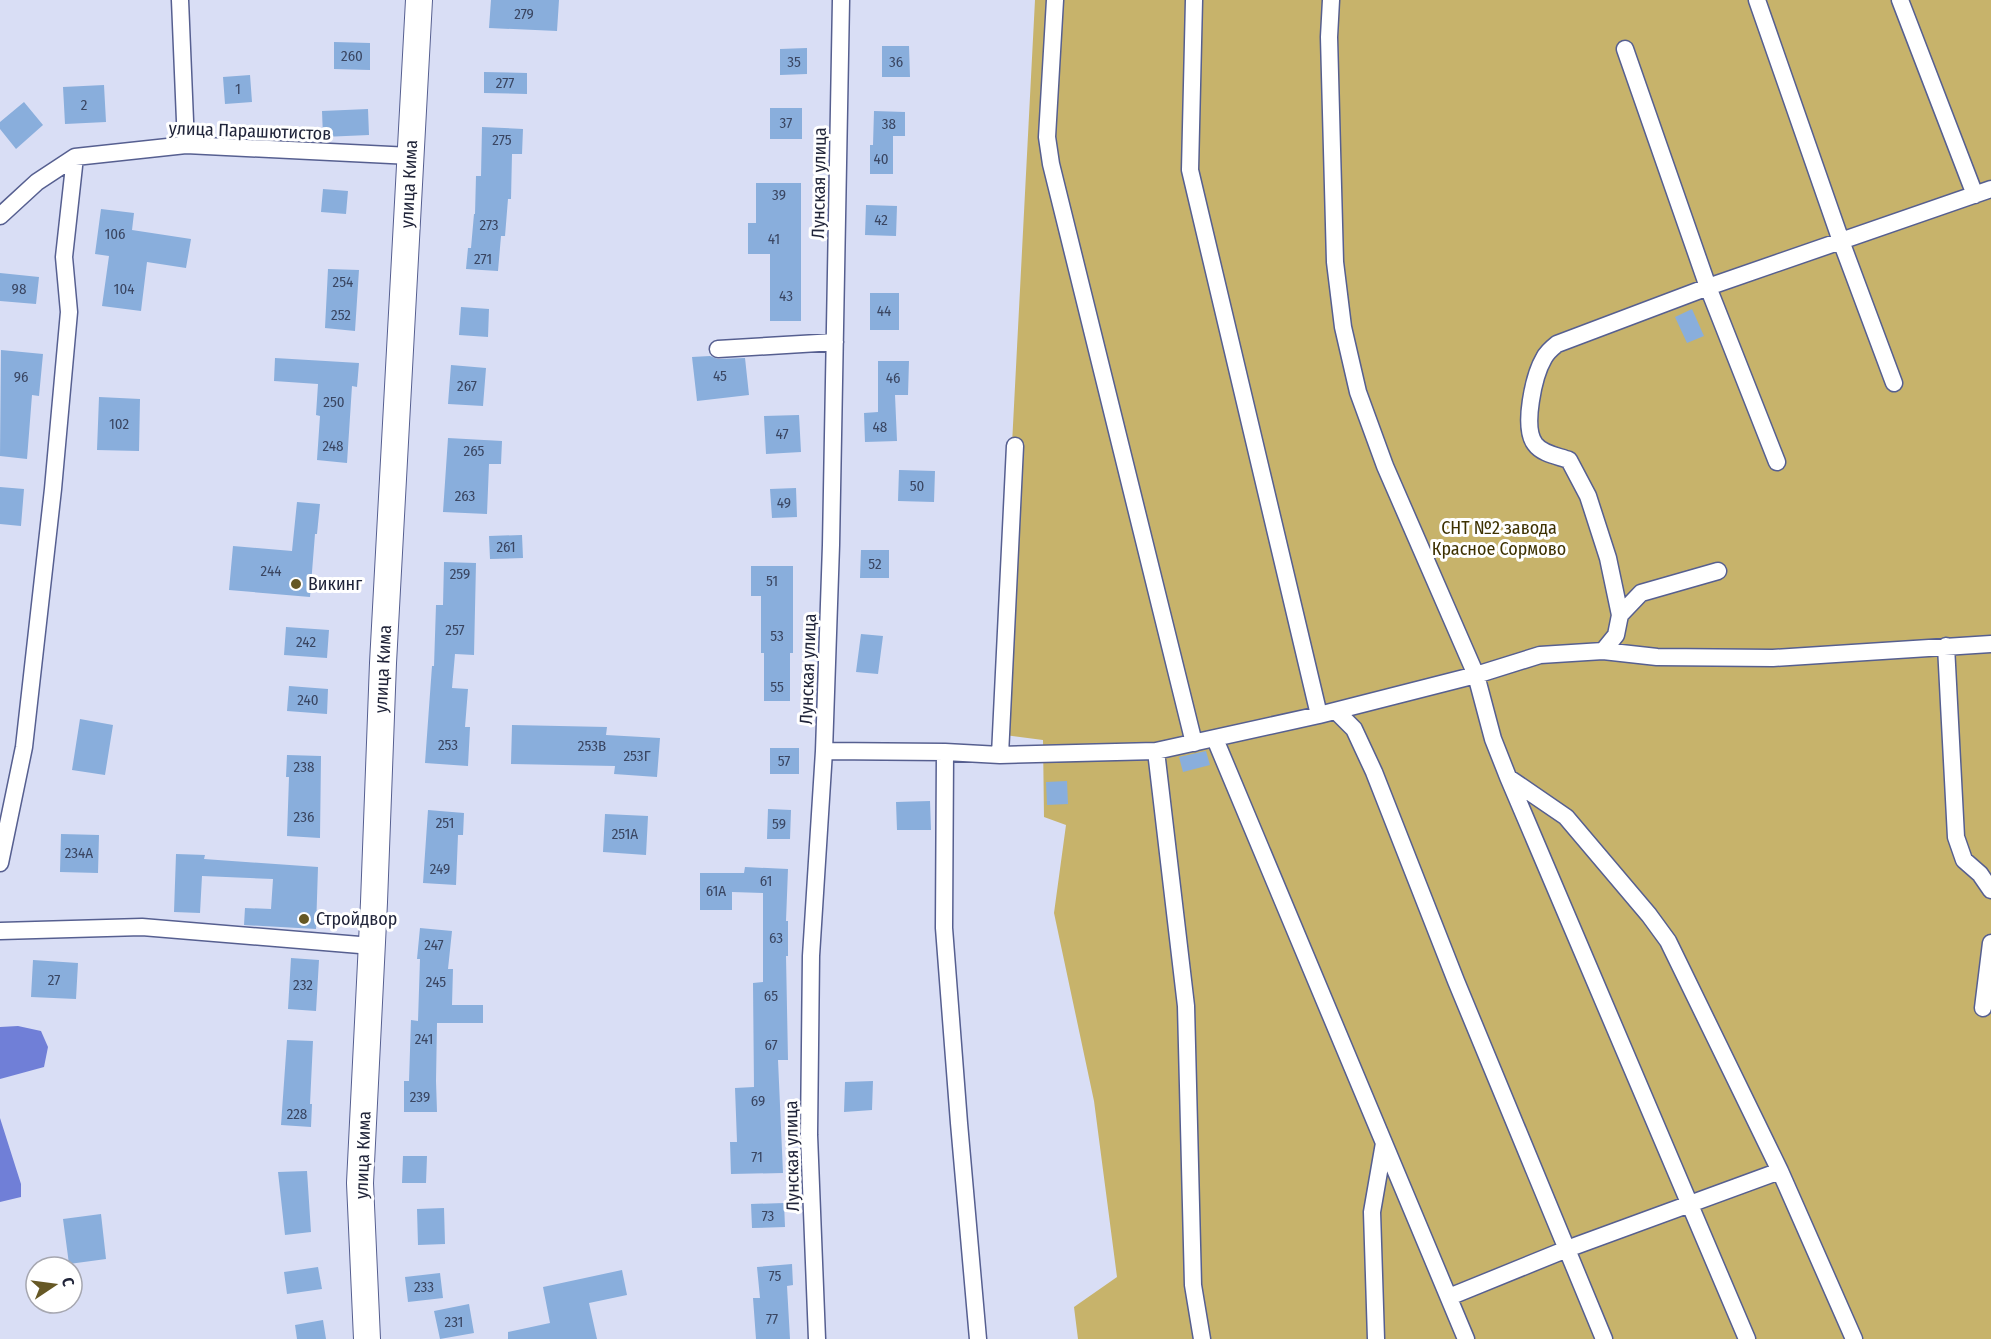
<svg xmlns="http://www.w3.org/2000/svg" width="1991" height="1339" font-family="'Fira Sans Condensed',sans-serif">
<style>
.green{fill:#c7b36b}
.water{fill:#707fd7}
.building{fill:#89aedc}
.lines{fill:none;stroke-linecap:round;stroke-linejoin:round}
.minor-casing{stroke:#565f90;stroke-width:19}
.primary-casing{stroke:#565f90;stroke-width:28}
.minor{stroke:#fff;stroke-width:16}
.primary{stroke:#fff;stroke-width:26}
.poi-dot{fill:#665825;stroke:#fff;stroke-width:2}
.labels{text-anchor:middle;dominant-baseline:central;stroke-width:6;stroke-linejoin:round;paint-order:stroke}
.number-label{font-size:15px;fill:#3a4662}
.street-label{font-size:18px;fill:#202439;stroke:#fff}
.park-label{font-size:18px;fill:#3d3100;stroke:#fff}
.poi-label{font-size:18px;fill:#202439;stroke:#fff;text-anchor:start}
</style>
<rect width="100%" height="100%" fill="#d9def5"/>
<path class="green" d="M 1035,0 L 1991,0 L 1991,1339 L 1078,1339 L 1074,1307 L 1117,1277 L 1094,1101 L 1054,913 L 1066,825 L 1044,817 L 1043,740 L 997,734 Z"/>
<path class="water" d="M 18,1026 L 41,1031 L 48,1047 L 44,1067 L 0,1079 L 0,1027 Z
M 0,1118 L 21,1184 L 21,1197 L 0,1202 Z"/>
<path class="building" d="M 491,0 L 559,0 L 557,31 L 489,28 Z
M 334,42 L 370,43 L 370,70 L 334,69 Z
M 882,46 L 909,46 L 910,77 L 882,77 Z
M 807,48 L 807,74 L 780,75 L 780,49 Z
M 484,72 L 527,73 L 527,94 L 484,93 Z
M 250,75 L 252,102 L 225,104 L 223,77 Z
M 104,85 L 106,122 L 65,124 L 63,87 Z
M 24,102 L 43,125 L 16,149 L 0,129 L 0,122 Z
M 770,108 L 802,108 L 802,139 L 770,139 Z
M 368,109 L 369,135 L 323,137 L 322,111 Z
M 874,111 L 905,112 L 905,136 L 893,136 L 893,174 L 870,174 L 870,145 L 873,145 Z
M 482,127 L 523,129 L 522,154 L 512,154 L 511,199 L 508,199 L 505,236 L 501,236 L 498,271 L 466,269 L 468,248 L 471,248 L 474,214 L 475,214 L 476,176 L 481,176 Z
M 756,183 L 801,183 L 801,321 L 770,321 L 770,254 L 748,254 L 748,223 L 756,223 Z
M 323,189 L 348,191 L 346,214 L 321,212 Z
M 866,205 L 897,206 L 896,236 L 865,235 Z
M 101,209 L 134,213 L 132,230 L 191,239 L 186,268 L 147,262 L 141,311 L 102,306 L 109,256 L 95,254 Z
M 328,269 L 359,270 L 355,331 L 325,328 Z
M 0,273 L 39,277 L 36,304 L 0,301 Z
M 870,293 L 899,293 L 899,330 L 870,330 Z
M 461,307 L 489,309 L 488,337 L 459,335 Z
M 1692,309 L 1704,336 L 1687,343 L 1675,317 Z
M 1,350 L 43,354 L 39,396 L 32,395 L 27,459 L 0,456 Z
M 710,356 L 718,359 L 745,358 L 749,395 L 697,401 L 692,357 Z
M 275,358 L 359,363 L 357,387 L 352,386 L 347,463 L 317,460 L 320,416 L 316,415 L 318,384 L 274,381 Z
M 878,361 L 909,361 L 908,395 L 895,395 L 897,441 L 865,442 L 864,413 L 878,412 Z
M 451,365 L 486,368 L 483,406 L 448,404 Z
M 99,397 L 140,399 L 139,451 L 97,450 Z
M 799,415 L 801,452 L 766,454 L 764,416 Z
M 448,438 L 502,441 L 501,464 L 489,464 L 487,514 L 443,512 Z
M 899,470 L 935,471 L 934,502 L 898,501 Z
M 0,487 L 24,489 L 21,526 L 0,524 Z
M 796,488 L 797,517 L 772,518 L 770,489 Z
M 297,502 L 320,504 L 317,534 L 315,534 L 310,597 L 229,590 L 233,546 L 292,551 Z
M 522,535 L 523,558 L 490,559 L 489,536 Z
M 861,550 L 889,550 L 889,578 L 860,578 Z
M 444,562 L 476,563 L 474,655 L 455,654 L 452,688 L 468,689 L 465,727 L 470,727 L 468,766 L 425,763 L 432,666 L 434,666 L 436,605 L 443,605 Z
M 751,566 L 793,566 L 793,653 L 790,653 L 790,701 L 764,701 L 764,653 L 761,653 L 761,596 L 751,596 Z
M 286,627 L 329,630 L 327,658 L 284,655 Z
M 861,634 L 883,636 L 878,674 L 856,672 Z
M 289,686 L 328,689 L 327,714 L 287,711 Z
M 80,719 L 113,725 L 105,775 L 72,770 Z
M 512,725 L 607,727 L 606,735 L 660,738 L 657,777 L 614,774 L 615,766 L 511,764 Z
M 770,748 L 799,748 L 799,774 L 770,774 Z
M 1206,751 L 1210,765 L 1183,772 L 1179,757 Z
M 287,755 L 321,756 L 320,838 L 287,836 L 289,777 L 286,777 Z
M 1067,781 L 1068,804 L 1047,805 L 1046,782 Z
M 930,801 L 931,830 L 897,830 L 896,802 Z
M 768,809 L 791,810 L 790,839 L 767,839 Z
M 428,810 L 464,813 L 463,835 L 458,835 L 456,885 L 423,883 Z
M 605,814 L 648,816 L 646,855 L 603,852 Z
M 61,834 L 99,835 L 98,873 L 60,872 Z
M 176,854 L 205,855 L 204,859 L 318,867 L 316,929 L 244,925 L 245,908 L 271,909 L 273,879 L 202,876 L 200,913 L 174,912 Z
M 745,867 L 788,869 L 786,921 L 788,921 L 788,956 L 786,956 L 788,1060 L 778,1060 L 783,1173 L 731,1174 L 730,1142 L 737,1142 L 735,1088 L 754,1087 L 753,983 L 763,982 L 763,893 L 732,892 L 732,910 L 700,910 L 700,873 L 744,873 Z
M 420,928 L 452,931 L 448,969 L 453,969 L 452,1005 L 483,1005 L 483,1023 L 437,1023 L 436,1081 L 437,1112 L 404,1112 L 404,1081 L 409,1081 L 411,1020 L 418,1021 L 420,959 L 417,959 Z
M 291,958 L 319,960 L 316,1011 L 288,1009 Z
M 33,960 L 78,963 L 76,999 L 31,997 Z
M 287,1040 L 313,1041 L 310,1104 L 312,1104 L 311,1127 L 281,1125 Z
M 873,1081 L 872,1110 L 844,1112 L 845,1082 Z
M 403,1156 L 427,1156 L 426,1183 L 402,1183 Z
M 307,1171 L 311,1232 L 285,1235 L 278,1172 Z
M 784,1203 L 785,1227 L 752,1228 L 751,1204 Z
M 444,1208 L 445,1244 L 418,1245 L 417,1209 Z
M 101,1214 L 106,1259 L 69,1264 L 63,1219 Z
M 792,1264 L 793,1285 L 787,1286 L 790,1339 L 756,1339 L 753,1298 L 760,1298 L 757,1267 Z
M 318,1267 L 322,1289 L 287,1294 L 284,1272 Z
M 622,1270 L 627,1295 L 589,1303 L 597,1339 L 508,1339 L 508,1332 L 550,1323 L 543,1287 Z
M 440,1273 L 443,1298 L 408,1302 L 405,1277 Z
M 469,1304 L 474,1333 L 440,1339 L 434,1311 Z
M 323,1320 L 326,1339 L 297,1339 L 295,1325 Z"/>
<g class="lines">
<defs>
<path id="minor" d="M 180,0 L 186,145
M 1055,0 L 1047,137 L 1051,164 L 1194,743
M 1194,0 L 1190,170 L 1319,715
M 1331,0 L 1329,37 L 1335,262 L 1343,327 L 1358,392 L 1385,466 L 1476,675 L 1493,739 L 1508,777 L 1747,1339
M 1757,0 L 1841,241 L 1894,383
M 1900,0 L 1975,195
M 1625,49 L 1708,287 L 1777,462
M 0,216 L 37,182 L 75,157 L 186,145 L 411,156
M 718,349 L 835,342
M 1620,615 L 1641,593 L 1718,571
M 1946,646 L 1956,837 L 1964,860 L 1980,874 L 1991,890
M 1603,651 L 1616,635 L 1620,615 L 1608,558 L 1588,496 L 1569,460 C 1558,456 1542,454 1535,444 C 1522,427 1534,375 1544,358 C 1547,352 1552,348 1557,344 L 1708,287 L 1991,189
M 1336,711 L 1354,729 L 1374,772 L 1456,981 L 1604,1339
M 1215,739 L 1466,1339
M 824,751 L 945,752 L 1000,755 L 1156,751 L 1319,715 L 1476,675 L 1540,655 L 1603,651 L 1657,657 L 1773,658 L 1991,644
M 1156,751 L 1186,1006 L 1193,1285 L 1202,1339
M 945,752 L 944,928 L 959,1123 L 978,1339
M 1000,755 L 1015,446
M 1509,778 L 1566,817 L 1649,915 L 1668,941 L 1780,1171 L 1854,1339
M 0,863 L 24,747 L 53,489 L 69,312 L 64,257 L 75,157
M 0,931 L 142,927 L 372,946
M 1983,1008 L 1991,943
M 1449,1297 L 1567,1249 L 1780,1171
M 817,1339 L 809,1135 L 811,956 L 824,751 L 831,545 L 841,0
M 1376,1339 L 1372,1212 L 1384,1143"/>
<path id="primary" d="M 367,1339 L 360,1183 L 374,902 L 383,663 L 419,0"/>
</defs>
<use href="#minor" class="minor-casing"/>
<use href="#primary" class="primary-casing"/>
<use href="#minor" class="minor"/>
<use href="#primary" class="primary"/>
</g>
<g class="poi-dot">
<circle cx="296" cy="584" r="6"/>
<circle cx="304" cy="919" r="6"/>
</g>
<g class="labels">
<g class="number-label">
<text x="524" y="14">279</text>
<text x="352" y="56">260</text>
<text x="794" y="62">35</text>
<text x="896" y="62">36</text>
<text x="505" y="83">277</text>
<text x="238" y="89">1</text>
<text x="84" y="105">2</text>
<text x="786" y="123">37</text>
<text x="889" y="124">38</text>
<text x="502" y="140">275</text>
<text x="881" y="159">40</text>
<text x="779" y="195">39</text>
<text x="881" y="220">42</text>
<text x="489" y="225">273</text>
<text x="115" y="234">106</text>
<text x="774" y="239">41</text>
<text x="483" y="259">271</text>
<text x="343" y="282">254</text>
<text x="19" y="289">98</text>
<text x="124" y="289">104</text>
<text x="786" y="296">43</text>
<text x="884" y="311">44</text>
<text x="341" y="315">252</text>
<text x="720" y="376">45</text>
<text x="21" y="377">96</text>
<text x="893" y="378">46</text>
<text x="467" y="386">267</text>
<text x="334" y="402">250</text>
<text x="119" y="424">102</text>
<text x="880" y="427">48</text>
<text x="782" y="434">47</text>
<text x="333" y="446">248</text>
<text x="474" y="451">265</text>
<text x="917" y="486">50</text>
<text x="465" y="496">263</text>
<text x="784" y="503">49</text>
<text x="506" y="547">261</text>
<text x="875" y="564">52</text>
<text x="271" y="571">244</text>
<text x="460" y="574">259</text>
<text x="772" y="581">51</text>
<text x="455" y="630">257</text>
<text x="777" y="636">53</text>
<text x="306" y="642">242</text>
<text x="777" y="687">55</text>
<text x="308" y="700">240</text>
<text x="448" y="745">253</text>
<text x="592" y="746">253В</text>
<text x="637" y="756">253Г</text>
<text x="784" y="761">57</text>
<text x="304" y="767">238</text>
<text x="304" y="817">236</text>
<text x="445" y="823">251</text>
<text x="779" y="824">59</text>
<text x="625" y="834">251А</text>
<text x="79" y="853">234А</text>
<text x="440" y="869">249</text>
<text x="766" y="881">61</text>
<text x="716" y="891">61А</text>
<text x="776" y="938">63</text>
<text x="434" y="945">247</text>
<text x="54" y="980">27</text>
<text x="436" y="982">245</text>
<text x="303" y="985">232</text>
<text x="771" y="996">65</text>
<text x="424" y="1039">241</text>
<text x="771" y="1045">67</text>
<text x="420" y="1097">239</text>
<text x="758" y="1101">69</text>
<text x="297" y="1114">228</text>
<text x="757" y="1157">71</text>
<text x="768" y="1216">73</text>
<text x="775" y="1276">75</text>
<text x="424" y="1287">233</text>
<text x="772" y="1319">77</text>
<text x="454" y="1322">231</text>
</g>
<g class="street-label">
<text transform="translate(250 131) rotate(2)">улица Парашютистов</text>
<text transform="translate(819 183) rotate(-89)">Лунская улица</text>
<text transform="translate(409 184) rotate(-87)">улица Кима</text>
<text transform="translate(383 669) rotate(-87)">улица Кима</text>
<text transform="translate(808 669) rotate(-88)">Лунская улица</text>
<text transform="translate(363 1155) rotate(-88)">улица Кима</text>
<text transform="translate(792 1156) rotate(-91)">Лунская улица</text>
</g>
<g class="park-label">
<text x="1499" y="528">СНТ №2 завода<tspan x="1499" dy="21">Красное Сормово</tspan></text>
</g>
<g class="poi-label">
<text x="308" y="584">Викинг</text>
<text x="316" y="919">Стройдвор</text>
</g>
</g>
<g transform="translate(54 1285) rotate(77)"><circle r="28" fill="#ffffff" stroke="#a6a7b0" stroke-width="1.5"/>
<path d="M0-4.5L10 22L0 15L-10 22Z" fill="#665825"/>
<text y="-9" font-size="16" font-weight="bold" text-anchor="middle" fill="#202439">С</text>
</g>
</svg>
